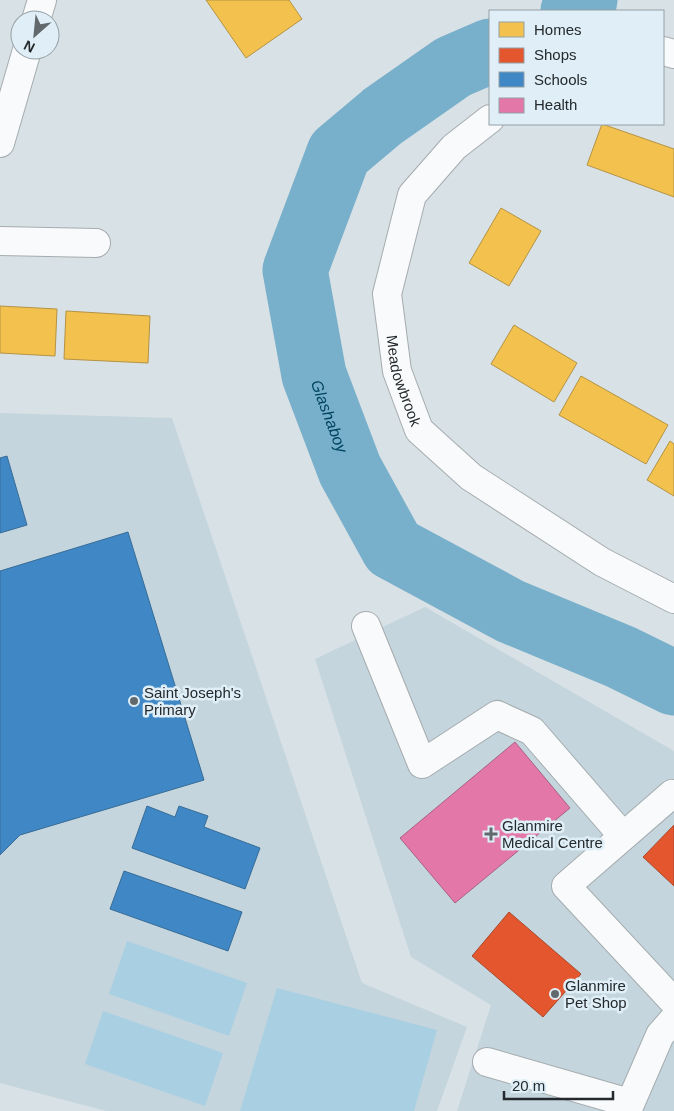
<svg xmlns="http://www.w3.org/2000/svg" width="674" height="1111" font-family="Arial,sans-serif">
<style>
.built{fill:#c4d5dd}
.green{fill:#a9cfe3}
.homes{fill:#f2c14e;stroke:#b49344}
.shops{fill:#e4572e;stroke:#aa492d}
.schools{fill:#3f88c5;stroke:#376c97}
.health{fill:#e377a8;stroke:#a96083}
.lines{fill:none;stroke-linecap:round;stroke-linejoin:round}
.river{stroke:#78afca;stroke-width:65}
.minor-casing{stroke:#a5acaf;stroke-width:30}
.minor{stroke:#f9fafb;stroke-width:28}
.poi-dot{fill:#62696d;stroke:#e0eff7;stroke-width:2}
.labels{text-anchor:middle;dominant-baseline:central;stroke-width:5;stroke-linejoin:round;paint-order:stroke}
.street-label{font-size:15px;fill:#23292c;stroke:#e0eff7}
.poi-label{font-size:15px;fill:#23292c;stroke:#e0eff7;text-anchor:start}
.water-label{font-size:16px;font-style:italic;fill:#00455e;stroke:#e0eff7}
</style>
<rect width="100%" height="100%" fill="#d8e1e5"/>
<path class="built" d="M 0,413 L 172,418 L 362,983 L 467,1027 L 437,1111 L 106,1111 L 0,1083 Z
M 425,607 L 674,751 L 674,1111 L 457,1111 L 491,1005 L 411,957 L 315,659 Z"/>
<path class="green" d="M 127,941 L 247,983 L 229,1036 L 109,994 Z
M 277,988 L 437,1030 L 414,1111 L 240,1111 Z
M 103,1011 L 223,1053 L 205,1106 L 85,1064 Z"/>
<path class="homes" d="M 206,0 L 289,0 L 302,19 L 246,58 Z
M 602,124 L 674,149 L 674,197 L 587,165 Z
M 501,208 L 541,231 L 509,286 L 469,263 Z
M 0,306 L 57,309 L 55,356 L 0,353 Z
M 66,311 L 150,316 L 148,363 L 64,359 Z
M 514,325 L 577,363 L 554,402 L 491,364 Z
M 581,376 L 668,425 L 646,464 L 559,415 Z
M 670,441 L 674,444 L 674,496 L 647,480 Z"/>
<path class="shops" d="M 674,825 L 674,886 L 643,857 Z
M 509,912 L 581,974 L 543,1017 L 472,956 Z"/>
<path class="schools" d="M 7,456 L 27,525 L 0,533 L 0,458 Z
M 128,532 L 204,780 L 20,835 L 0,855 L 0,571 Z
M 147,806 L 175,817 L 179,806 L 208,816 L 204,827 L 260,848 L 245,889 L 132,848 Z
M 124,871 L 242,912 L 228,951 L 110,909 Z"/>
<path class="health" d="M 515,742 L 570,808 L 455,903 L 400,838 Z"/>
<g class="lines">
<g class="river">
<path d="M 573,11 L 585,0"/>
<path id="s1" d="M 490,51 L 453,67 L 383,116 L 339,153 L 295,270 L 314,375 L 350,470 L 393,548 L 510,611 L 621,657 L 674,683"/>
</g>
<defs>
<g id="minor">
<path d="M 36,20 L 42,0"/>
<path d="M 663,51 L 674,54"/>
<path id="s2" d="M 490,119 L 454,147 L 412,195 L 387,294 L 397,371 L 419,430 L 471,477 L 602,562 L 674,599"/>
<path d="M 0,143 L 27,50"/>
<path d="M 0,241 L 96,243"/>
<path d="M 366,626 L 422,764 L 497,715 L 532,731 L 623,836"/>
<path d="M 674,795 L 672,794 L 566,886 L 674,1002"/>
<path d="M 487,1062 L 629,1103"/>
<path d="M 627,1111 L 660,1035 L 674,1019"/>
</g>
</defs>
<use href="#minor" class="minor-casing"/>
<use href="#minor" class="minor"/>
</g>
<g class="poi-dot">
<circle cx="134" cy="701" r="5"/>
<path d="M488.5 826.5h5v5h5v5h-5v5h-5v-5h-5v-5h5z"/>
<circle cx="555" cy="994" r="5"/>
</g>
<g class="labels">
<g class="street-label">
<text stroke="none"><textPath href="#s2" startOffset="300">Meadowbrook</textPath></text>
</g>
<g class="poi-label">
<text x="144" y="692">Saint Joseph's<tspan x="144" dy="17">Primary</tspan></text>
<text x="502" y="825">Glanmire<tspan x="502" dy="17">Medical Centre</tspan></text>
<text x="565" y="985">Glanmire<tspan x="565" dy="17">Pet Shop</tspan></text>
</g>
<g class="water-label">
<text stroke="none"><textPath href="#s1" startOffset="459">Glashaboy</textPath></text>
</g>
</g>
<rect x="489" y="10" width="175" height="115" fill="#e0eff7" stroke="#94a0a6"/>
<rect x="499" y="22" width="25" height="15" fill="#f2c14e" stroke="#94a0a6"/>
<text x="534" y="35" font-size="15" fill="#23292c">Homes</text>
<rect x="499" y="48" width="25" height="15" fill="#e4572e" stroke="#94a0a6"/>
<text x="534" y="60" font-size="15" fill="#23292c">Shops</text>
<rect x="499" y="72" width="25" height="15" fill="#3f88c5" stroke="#94a0a6"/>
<text x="534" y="85" font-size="15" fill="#23292c">Schools</text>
<rect x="499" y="98" width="25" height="15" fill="#e377a8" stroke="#94a0a6"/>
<text x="534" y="110" font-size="15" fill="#23292c">Health</text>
<g transform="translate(35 35) rotate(207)"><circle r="24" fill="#e0eff7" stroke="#94a0a6"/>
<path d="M0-4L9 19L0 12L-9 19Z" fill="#62696d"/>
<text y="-8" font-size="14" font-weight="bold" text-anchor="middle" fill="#23292c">N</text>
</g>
<path d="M504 1091v8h109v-8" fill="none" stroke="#23292c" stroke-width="2.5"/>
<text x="512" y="1091" font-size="15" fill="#23292c" stroke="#e0eff7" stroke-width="4" paint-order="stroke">20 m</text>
</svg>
